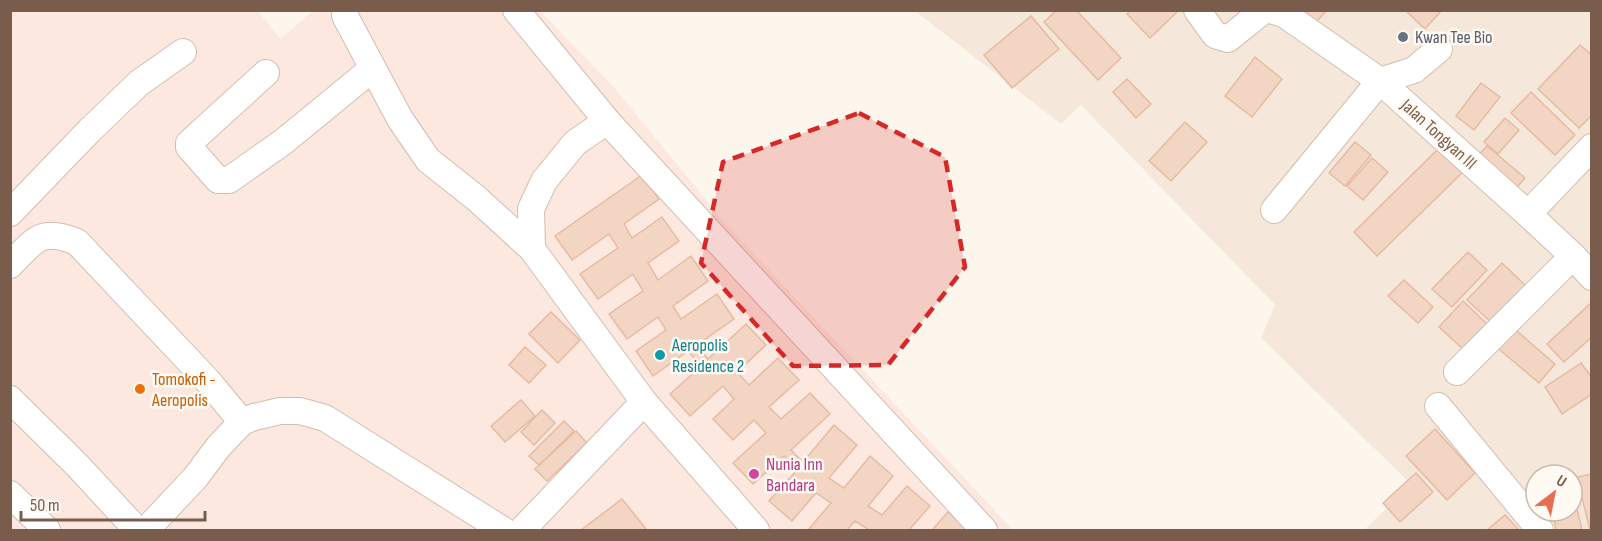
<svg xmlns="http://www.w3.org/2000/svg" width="1602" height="541" font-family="'Sofia Sans Condensed',sans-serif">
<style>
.residential{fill:#f5e8da;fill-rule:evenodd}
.commercial{fill:#fde8e0}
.building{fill:#f3d5c3;stroke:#e6bba3;stroke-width:1.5}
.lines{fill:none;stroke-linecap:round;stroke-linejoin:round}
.minor-casing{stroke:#d1beb0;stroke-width:28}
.minor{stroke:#fff;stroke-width:26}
.marked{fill:#d62828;fill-opacity:0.2;stroke:#d62828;stroke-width:4.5;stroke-dasharray:12 8;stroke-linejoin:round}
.worship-dot{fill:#6b7280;stroke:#fffaf3;stroke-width:2}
.culture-dot{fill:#0f9aa8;stroke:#fffaf3;stroke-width:2}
.food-dot{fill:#e8710a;stroke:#fffaf3;stroke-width:2}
.hotel-dot{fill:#d1479c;stroke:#fffaf3;stroke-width:2}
.labels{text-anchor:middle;stroke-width:5;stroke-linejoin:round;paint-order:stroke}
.worship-label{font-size:18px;fill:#5b616d;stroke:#fffaf3;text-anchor:start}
.street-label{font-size:18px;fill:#7a5c4d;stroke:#fffaf3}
.culture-label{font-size:18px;fill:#0d838f;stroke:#fffaf3;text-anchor:start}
.food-label{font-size:18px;fill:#c56008;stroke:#fffaf3;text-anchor:start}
.hotel-label{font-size:18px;fill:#b23c85;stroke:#fffaf3;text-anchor:start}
</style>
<rect width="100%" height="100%" fill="#fdf6ec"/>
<path class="residential" d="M915,11H1591V530H1364L1411,484L1261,338L1275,305L1081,105L1061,124ZM1536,475H1572V511H1536Z"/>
<path class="commercial" d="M10,11H258L280,39L313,11H540L612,85L726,224L1013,530H11Z"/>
<g class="building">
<path d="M1057,10H1076L1121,58L1098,80L1044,22Z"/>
<path d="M1131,10H1179L1150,38L1127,14Z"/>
<path d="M1291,10H1327L1311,28Z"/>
<path d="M1405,10H1442L1425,29Z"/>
<path d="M1031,16L1059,49L1012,88L984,55Z"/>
<path d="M1580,45L1592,55V115L1579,128L1538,89Z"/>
<path d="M1255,57L1282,79L1252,117L1225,96Z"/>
<path d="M1127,79L1151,104L1136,118L1113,92Z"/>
<path d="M1481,83L1500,97L1474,130L1456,116Z"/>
<path d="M1531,92L1575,135L1555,155L1511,113Z"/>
<path d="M1505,118L1519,130L1498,154L1484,142Z"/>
<path d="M1185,122L1207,142L1171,181L1149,161Z"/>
<path d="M1355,142L1371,155L1345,186L1329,173Z"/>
<path d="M1487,146L1525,178L1511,194L1473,161Z"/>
<path d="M1440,147L1464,171L1377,256L1354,232Z"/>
<path d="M1372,158L1388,172L1363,200L1347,186Z"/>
<path d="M642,175L659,199L624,224L632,238L662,217L679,241L648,263L658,280L691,256L708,281L673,306L681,319L717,294L734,319L697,345L708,359L746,324L766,345L737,372L749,385L778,358L799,380L769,407L781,419L810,393L830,414L791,450L803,462L834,425L857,445L829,478L844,488L870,456L893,476L868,506L882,515L907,486L930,506L909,530H869L855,521L847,530H808L831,503L816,493L792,521L769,501L798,469L784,456L753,484L733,463L766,433L754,420L733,440L713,419L734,399L723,386L690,416L670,394L701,366L688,351L653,376L636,351L666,330L658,317L627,339L609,314L643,291L633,274L598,299L580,274L618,248L609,234L572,260L555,236Z"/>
<path d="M1468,252L1487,270L1452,307L1432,289Z"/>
<path d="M1502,263L1527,287L1492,323L1467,300Z"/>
<path d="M1404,280L1433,307L1418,323L1388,296Z"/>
<path d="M1463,301L1489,326L1465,351L1439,327Z"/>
<path d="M1591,303L1592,337L1564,362L1547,344Z"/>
<path d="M551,312L580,340L558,363L529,334Z"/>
<path d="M1510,325L1555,364L1539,383L1493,344Z"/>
<path d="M525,347L546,365L529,383L509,365Z"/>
<path d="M1581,363L1592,378V394L1562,414L1545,387Z"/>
<path d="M521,400L535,416L505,442L491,426Z"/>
<path d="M542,410L555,423L534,445L521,432Z"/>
<path d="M564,421L574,431L539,465L529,456Z"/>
<path d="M1435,429L1475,473L1447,500L1406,456Z"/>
<path d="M576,431L587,443L547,481L535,469Z"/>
<path d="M1416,473L1433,492L1400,522L1383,503Z"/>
<path d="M1592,474V530H1590L1577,477Z"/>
<path d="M1572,488L1582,530H1556L1552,511H1572Z"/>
<path d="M622,499L647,530H581Z"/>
<path d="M948,512L969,530H932Z"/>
<path d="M1505,515L1519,530H1487Z"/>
</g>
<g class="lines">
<defs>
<g id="minor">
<path d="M516,10L607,121"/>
<path d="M1197,10L1215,35L1228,39L1264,10"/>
<path d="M1270,10L1284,14L1380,81L1528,214L1573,256L1592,277"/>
<path d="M345,16L400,119L428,160L476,198L532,249L644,402L522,530"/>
<path d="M266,73L189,143V147L218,180H229L283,142L372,69"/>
<path d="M1274,210L1380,81L1414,70L1439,49"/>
<path d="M10,213L89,131L139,83L183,52"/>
<path d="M1528,214L1592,147"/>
<path d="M532,249L531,209L544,181L575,143L607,121L984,530"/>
<path d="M10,265C35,240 40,227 77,242L208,381L242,422"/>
<path d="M1457,372L1573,256"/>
<path d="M10,399L77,465L137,530"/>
<path d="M644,402L756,530"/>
<path d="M1438,406L1540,530"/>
<path d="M10,494L47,530"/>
<path d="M146,530L195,478L219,446L242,422L254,417L280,411H300L325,418L503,530"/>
</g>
</defs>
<use href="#minor" class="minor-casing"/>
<use href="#minor" class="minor"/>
</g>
<path class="marked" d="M859,113L945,157L965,267L888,365L793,366L701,263L723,162Z"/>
<circle class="worship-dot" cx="1403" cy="37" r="6"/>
<circle class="culture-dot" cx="660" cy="355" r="6"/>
<circle class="food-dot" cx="140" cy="389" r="6"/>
<circle class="hotel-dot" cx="754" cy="474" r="6"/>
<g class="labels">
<g class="worship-label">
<text x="1415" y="43">Kwan Tee Bio</text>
</g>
<g class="street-label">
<text transform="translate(1439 134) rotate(42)" y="6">Jalan Tongyan III</text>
</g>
<g class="culture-label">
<text x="672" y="351">Aeropolis<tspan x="672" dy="21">Residence 2</tspan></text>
</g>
<g class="food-label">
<text x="152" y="385">Tomokofi -<tspan x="152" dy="21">Aeropolis</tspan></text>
</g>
<g class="hotel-label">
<text x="766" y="470">Nunia Inn<tspan x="766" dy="21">Bandara</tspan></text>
</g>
</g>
<rect width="1602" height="541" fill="none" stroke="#7a5c4d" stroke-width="24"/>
<g transform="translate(1554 493) rotate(32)"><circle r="28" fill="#fffaf3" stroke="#cabbb1" stroke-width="1.5"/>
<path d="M0-4.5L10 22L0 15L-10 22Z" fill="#e76f51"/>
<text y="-9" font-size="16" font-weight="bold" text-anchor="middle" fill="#7a5c4d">U</text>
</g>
<path d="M21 511v9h184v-9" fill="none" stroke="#7a5c4d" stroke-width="3"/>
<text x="30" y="511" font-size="18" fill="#7a5c4d" stroke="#fffaf3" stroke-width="4.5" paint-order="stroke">50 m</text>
</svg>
